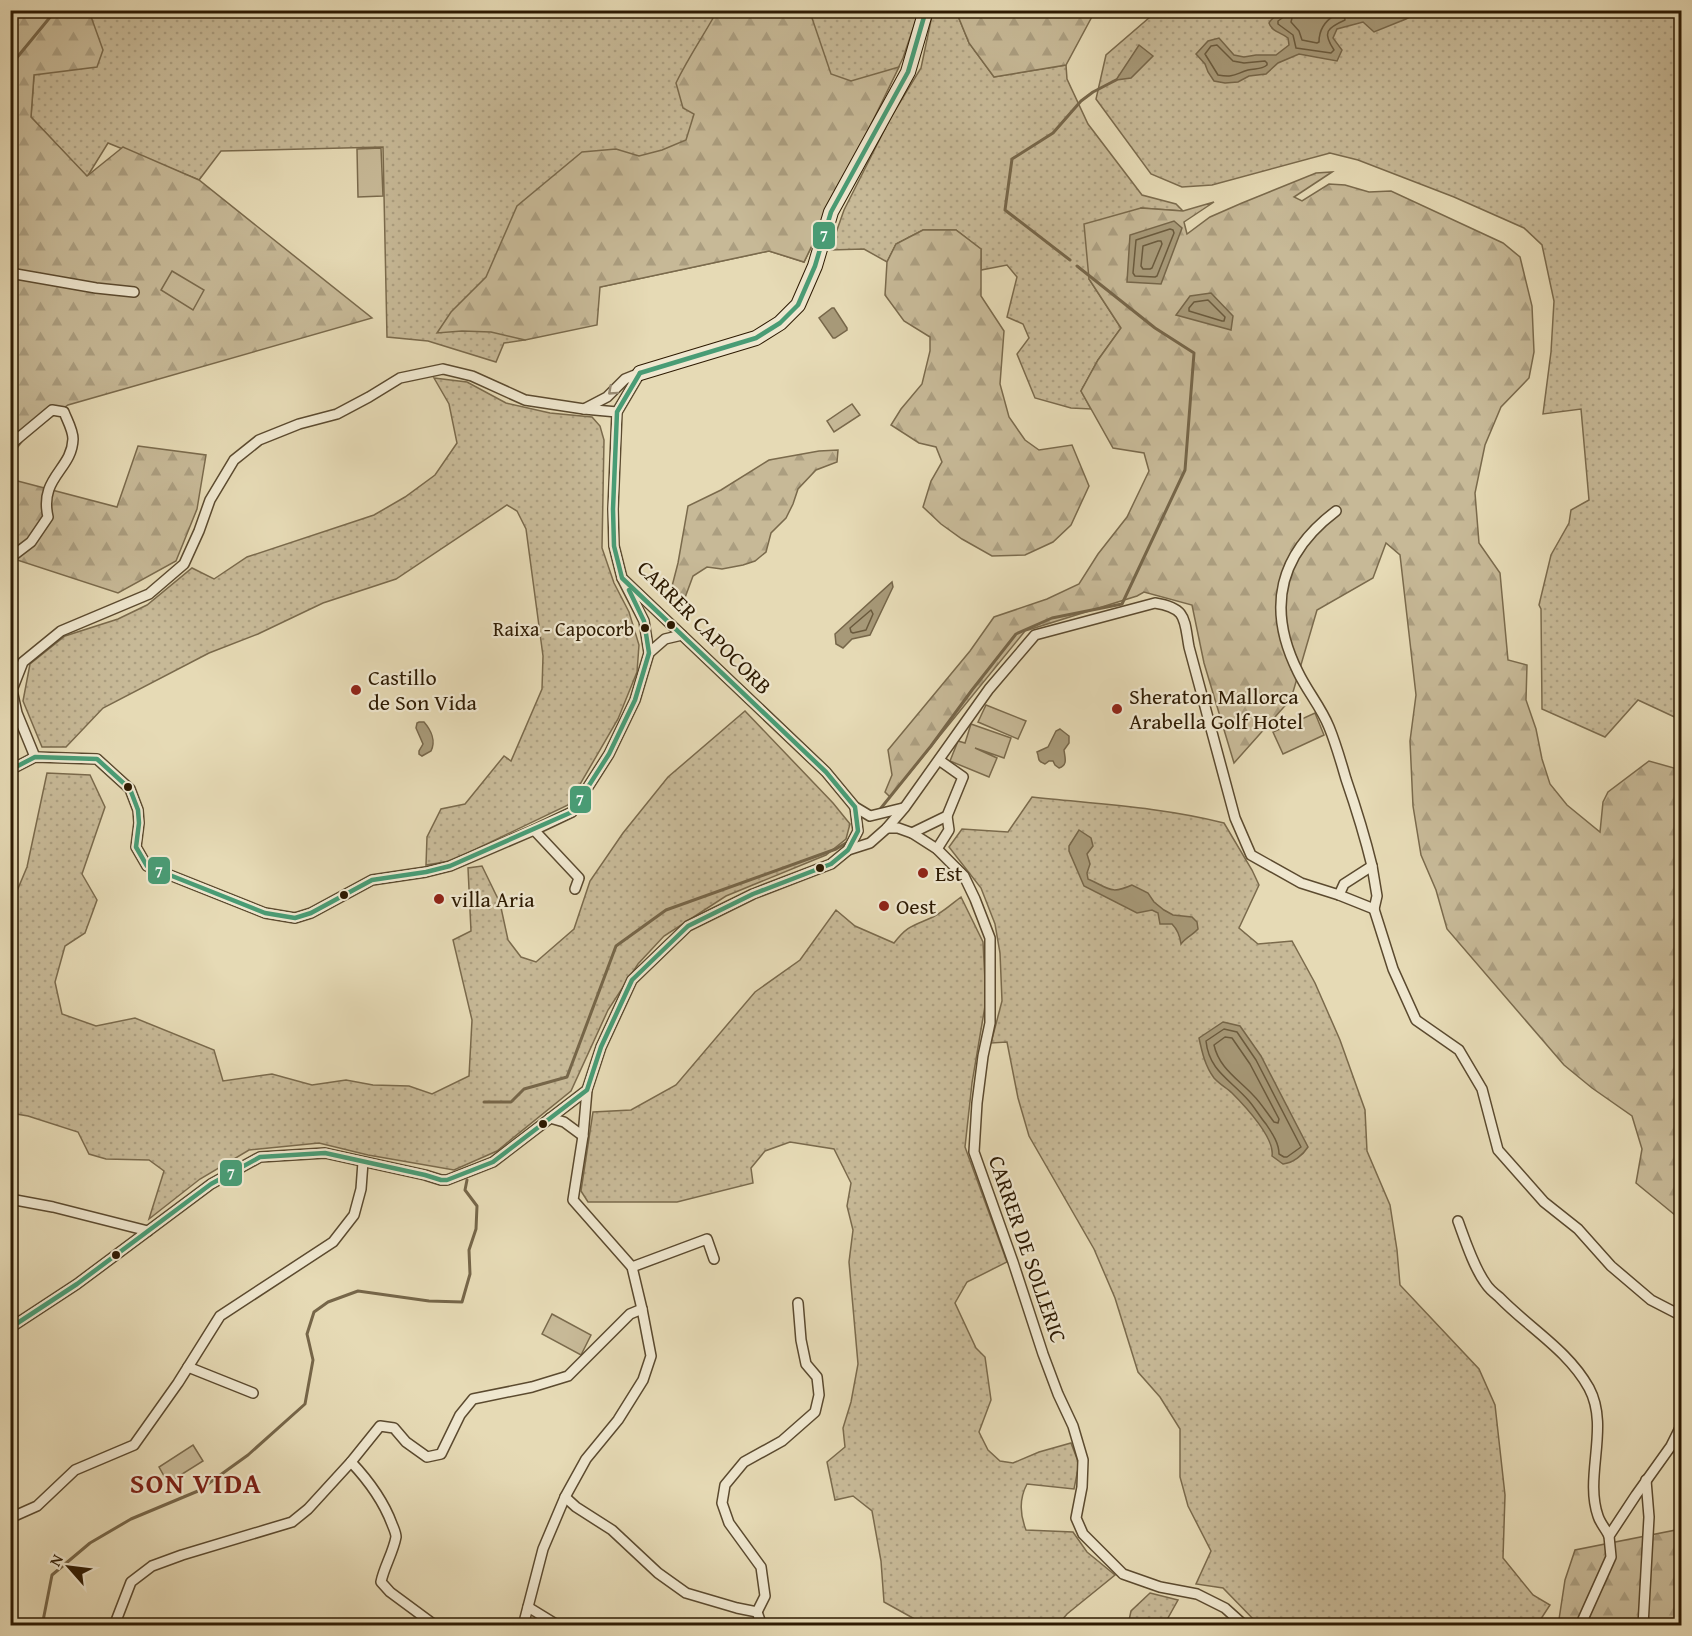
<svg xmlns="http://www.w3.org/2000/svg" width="1692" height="1636" font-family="'Gentium Book Plus',serif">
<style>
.green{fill:url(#green-dots);stroke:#7a6a4c;stroke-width:1.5}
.forest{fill:url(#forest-firs);stroke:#7a6a4c;stroke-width:1.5}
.pitch{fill:#c7b997;stroke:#7a6a4c;stroke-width:1.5}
.water{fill:#a79978;stroke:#766649;stroke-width:1.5}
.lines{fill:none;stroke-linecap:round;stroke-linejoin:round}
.shore{stroke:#6a5a3d;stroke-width:1.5}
.stream{stroke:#766649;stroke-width:3}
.street-casing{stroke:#5b4a2f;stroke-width:12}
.secondary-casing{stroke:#2d1a02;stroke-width:16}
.street{stroke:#efe7cf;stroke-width:9}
.secondary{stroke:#efe7cf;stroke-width:14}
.bus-1-casing{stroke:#efe7cf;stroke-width:9}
.bus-1{stroke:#499c75;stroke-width:4.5}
.oneway{stroke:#988b73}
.bus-dot{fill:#2d1a02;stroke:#efe7cf;stroke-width:2}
.poi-dot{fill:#8f2418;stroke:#efe7cf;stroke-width:2}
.labels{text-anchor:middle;stroke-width:4.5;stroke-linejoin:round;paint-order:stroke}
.bus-label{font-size:20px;fill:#2d1a02;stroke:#efe7cf;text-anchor:end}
.street-label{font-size:22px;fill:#2d1a02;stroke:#efe7cf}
.poi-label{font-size:22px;fill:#2d1a02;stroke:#efe7cf;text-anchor:start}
.district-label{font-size:28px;font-weight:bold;letter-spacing:1.5px;fill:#7a1f14;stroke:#efe7cf}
.line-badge{stroke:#efe7cf;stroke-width:2}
.badge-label{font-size:16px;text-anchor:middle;font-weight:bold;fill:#fff}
</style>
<defs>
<pattern id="green-dots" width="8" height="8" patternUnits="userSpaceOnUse" patternTransform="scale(1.5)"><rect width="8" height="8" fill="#c7b997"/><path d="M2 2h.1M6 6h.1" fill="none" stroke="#ab9e80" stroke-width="1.8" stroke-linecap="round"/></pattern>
<pattern id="forest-firs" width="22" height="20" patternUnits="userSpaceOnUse" patternTransform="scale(1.5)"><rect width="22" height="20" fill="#c7b997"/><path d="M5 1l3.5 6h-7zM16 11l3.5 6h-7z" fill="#ab9e80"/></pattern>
</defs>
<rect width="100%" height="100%" fill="#e6dab5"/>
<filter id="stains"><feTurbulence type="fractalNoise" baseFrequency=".00333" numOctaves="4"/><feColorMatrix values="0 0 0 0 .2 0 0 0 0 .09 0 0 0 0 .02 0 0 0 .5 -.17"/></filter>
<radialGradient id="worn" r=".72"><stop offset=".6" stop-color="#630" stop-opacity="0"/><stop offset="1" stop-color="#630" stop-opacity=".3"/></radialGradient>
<g class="green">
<path d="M92,11H919L903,58L804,262L769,251L516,305L525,340L504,343L496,362L428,341L387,337L383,147L221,151L199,180L108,143L87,177L31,117L34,75L81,16Z"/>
<path d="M933,11H956L969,43L994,77L1066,65L1067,79L1088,124L1142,195L1176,204L1183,211L1141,208L1089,279L1121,328L1098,360L1081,391L1091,409L1071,408L1035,398L1017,354L1029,338L1023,324L1007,317L1017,277L1007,265L981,270V249L956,230H923L896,244L887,262L864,249L830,250L844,210L891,117L921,68Z"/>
<path d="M1157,11H1681V720L1638,700L1605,737L1542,709L1541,609L1539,605L1551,555L1569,523L1571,510L1589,500L1581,409L1543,414L1551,352L1554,301L1542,245L1524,228L1454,197L1358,160L1330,153L1212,185L1182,187L1151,174L1096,99L1106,55Z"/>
<path d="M434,378L467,382L506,403L550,413L592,417L600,426L604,440L602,548L614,583L629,612L639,645L637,672L618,719L568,805L451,861L426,865L427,837L441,809L465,804L504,756L511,761L542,689L543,656L526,529L517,511L507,505L396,579L323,603L258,634L209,653L103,708L66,747H42L23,701L30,664L65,636L118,619L147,605L192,568L214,579L247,557L374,515L405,497L435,475L457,443L449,404Z"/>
<path d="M745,711L833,803L850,824L846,839L826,855L726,896L664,936L638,964L608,1010L571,1091L497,1151L454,1170L368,1155L319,1143L249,1150L200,1179L149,1219L164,1171L149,1160L106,1159L89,1154L78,1132L28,1116L11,1113L10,902L14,898L27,867L47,773L90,775L105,807L82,874L97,900L85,933L65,946L55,982L62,1014L96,1026L135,1018L214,1050L223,1081L272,1074L312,1085L346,1080L373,1085L409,1086L432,1094L469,1076L472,1020L453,940L471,931L468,868L482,866L500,903L508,940L521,957L536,962L574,929L590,881L623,833L668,777Z"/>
<path d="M1032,797C1096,804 1162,807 1224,823L1252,870L1259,885L1239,928L1258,944L1292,941L1315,983L1340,1040L1365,1110L1367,1151L1390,1205L1397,1250L1400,1285L1479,1369L1495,1405L1505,1495L1503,1558L1533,1595L1550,1605L1537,1625H1259L1223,1588L1196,1584L1211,1551L1188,1506L1180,1477V1429L1160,1397L1138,1372L1115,1298L1094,1249L1029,1136L1018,1098L1007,1042L991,1043L1002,1001L1000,953L995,924L981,888L949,847L962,829L1008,832Z"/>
<path d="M961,897L983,942L986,1000L972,1083L965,1147L1007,1262L967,1282L955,1303L976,1348L985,1357L991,1400L979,1432L988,1450L1000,1461L1013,1463L1039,1452L1071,1443L1079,1464L1074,1489L1027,1484C1019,1499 1020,1515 1026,1530L1073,1532L1087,1552L1115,1575L1067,1614L1058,1625H924L920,1622L884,1602L881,1561L872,1511L853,1496L835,1500L827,1462L845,1447L843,1428L851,1402L858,1364L849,1262L853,1230L847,1206L851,1183L834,1149L790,1142L765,1151L751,1168L753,1183L677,1202H588L581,1191L593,1112L631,1110L676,1085L755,992L800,960L836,910L855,926L894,943C908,925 913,926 933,917C943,912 953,903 961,897Z"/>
<path d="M1150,1593L1178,1600L1164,1625H1128L1131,1611Z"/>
</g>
<g class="forest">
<path d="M11,11H89L103,50L97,67L34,75L31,117L87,176L123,147L199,180L372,318L68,405L27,435L11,456Z"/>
<path d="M717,11H797L812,18L831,74L851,81L899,67L804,262L769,251L600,287L597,325L525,340L491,332L462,331L437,333L451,312L486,277L517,206L582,152L616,149L639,156L662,150L686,140L694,114L683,108L676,83C688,58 704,35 717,11Z"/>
<path d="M956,11H1095L1066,65L994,77L969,43Z"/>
<path d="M1332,172L1294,197L1302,201L1329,184L1345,185L1369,192L1391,191L1503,243L1520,257L1532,306L1534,352L1529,378L1501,407L1485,445L1475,493L1479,543L1500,573L1508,660L1527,665L1526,700L1536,729L1542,759L1550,784L1567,805L1600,832L1603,802L1608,792L1649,761L1681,770V1220L1636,1183L1642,1149L1632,1116L1592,1088L1564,1065L1447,929L1436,890L1421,855L1413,806L1410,741L1416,695L1400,555L1386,543L1373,578L1317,610L1291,699L1234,763L1204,663L1192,605L1144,592L1137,596L1025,631L890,797L885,792L892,775L888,750L970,651L994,617L1047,599L1079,584L1098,554L1127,517L1149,471L1144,453L1113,448L1081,391L1098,360L1121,328L1089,279L1084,224L1141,208L1183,211L1214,202L1184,222L1187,234L1210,217L1242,203L1316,173Z"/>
<path d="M923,230H956L981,249V296L1004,331L1000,384L1009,417L1025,440L1039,450L1072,445L1089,486L1071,525L1053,542L1025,555L992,556L962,539L941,524L923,507L931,481L942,462L936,447L919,443L891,425L901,409L922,384L930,351V337L904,321L885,295L887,262L896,244Z"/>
<path d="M138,446L206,455L197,509L176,561L118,593L11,558L10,479L117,507Z"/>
<path d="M838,450L837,462L816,470L798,489L793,504L786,518L771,533L766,552L755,561L743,565L722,569L707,567L693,576L683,603L670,594L678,563L688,506L721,490L769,460L819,451Z"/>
<path d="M1681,1529V1625L1558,1626L1565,1580L1575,1550Z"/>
</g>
<g class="pitch">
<path d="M381,148L383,196L358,197L357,149Z"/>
<path d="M172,271L204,290L193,310L161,290Z"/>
<path d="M852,404L860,415L834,432L827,421Z"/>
<path d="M986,705L1026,721L1018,739L978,722Z"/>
<path d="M1315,713L1324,735L1283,754L1273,732Z"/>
<path d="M971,724L1011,738L1004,758L975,748L997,758L989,777L950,761L958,741L965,743Z"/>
<path d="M552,1314L591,1335L581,1355L542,1334Z"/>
<path d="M193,1445L203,1461L168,1483L159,1467Z"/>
</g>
<g class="water">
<path d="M1282,10L1346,11L1353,16L1361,13V11H1421L1406,19L1374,32L1363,22L1337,29L1333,38L1342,50L1337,61L1299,54L1278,63L1266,74L1249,76L1238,82L1225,83L1214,81L1208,72L1205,64L1196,54L1208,41L1219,38L1234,55L1244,57L1256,55H1276L1289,45L1288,38C1281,32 1272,32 1269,23C1272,17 1278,16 1282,10Z"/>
<path d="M1139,45L1153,56L1131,78L1116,80Z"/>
<path d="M1174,221L1182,228L1161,284L1127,282L1130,235Z"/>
<path d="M1211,293L1233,316L1231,330L1176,315L1190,296Z"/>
<path d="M832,308H834L847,328V330L835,338H833L819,318Z"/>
<path d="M892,582L893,587L870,635L852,639L843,648L836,644L835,634Z"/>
<path d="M419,722H424C431,730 436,741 431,751L422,756L419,754V751L423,744L416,728L417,723Z"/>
<path d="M1060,729L1069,736V743L1064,750C1065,758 1068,765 1059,768L1055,765L1053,761H1049L1045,764C1036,760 1040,759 1037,752L1048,747L1056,731Z"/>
<path d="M1079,830L1091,838L1093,846L1087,854L1090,864L1087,873L1088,879C1109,888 1110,895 1132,885L1148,893L1154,902L1164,910L1173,915L1192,917L1197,922L1198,929C1193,935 1186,937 1181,944C1180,936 1178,930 1172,924H1160L1158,913L1152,910L1137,913L1084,886L1069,851V846Z"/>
<path d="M1223,1022L1240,1026L1261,1056L1308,1147C1303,1155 1293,1163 1283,1164L1272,1156C1275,1138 1245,1106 1232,1093C1227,1088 1219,1084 1214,1078C1205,1066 1202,1052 1199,1038Z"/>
</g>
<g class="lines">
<g class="shore">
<path d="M1286,10L1285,16L1278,21V24L1293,35L1296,48L1331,53L1334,50C1322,32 1327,28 1345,20L1343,10"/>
<path d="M1294,10L1291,22L1299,31L1302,40L1317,43L1319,42C1319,30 1325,21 1335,15V10"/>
<path d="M1217,45L1233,61L1244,63L1265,61L1267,63V65C1261,70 1255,68 1248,70C1235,74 1234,78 1218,75L1205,54L1211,46Z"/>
<path d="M1170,229L1173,230L1174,233L1157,276L1155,277L1135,276L1133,273L1136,240Z"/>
<path d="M1158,241H1161L1162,244L1152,268L1150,269H1143L1141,266L1143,246Z"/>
<path d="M1208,300L1225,317L1224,321H1222L1189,311V308L1194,302Z"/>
<path d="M871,610L873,614L866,630L853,633L851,632L850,628Z"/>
<path d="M1224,1029L1237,1032L1256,1060L1301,1147L1287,1157H1284L1279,1154C1279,1143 1272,1133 1266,1124C1260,1117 1255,1108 1249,1101C1231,1080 1209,1071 1206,1041Z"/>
<path d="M1225,1037L1232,1038L1250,1064L1279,1119L1278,1123L1274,1122C1267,1113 1261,1103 1253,1095C1238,1079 1219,1068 1214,1045Z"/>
</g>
<g class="stream">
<path d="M10,66L56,10"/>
<path d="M1070,260L1005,210L1012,159L1053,133L1081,101L1093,92L1116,80"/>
<path d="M881,808L931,746L972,690L1016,634L1052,618L1122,604L1185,470L1194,353L1155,328L1077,266"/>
<path d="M484,1102H511L524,1089L567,1077L616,946L666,910L836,849L846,843"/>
<path d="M42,1626L52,1575L90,1543L131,1519L198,1491L248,1455L305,1404L313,1360L307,1334L314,1312L328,1302L358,1291L429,1301L462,1302L470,1274L469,1250L476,1229L477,1206L465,1190L467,1180"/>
</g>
<defs>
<g id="street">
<path d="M10,273L96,288L134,292"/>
<path d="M640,373L617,412L613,509L614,546L622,578L826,772L855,807L870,816L903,808"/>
<path d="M584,409L607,397L625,379L640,373"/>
<path d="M10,445L52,410L64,412C67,420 73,430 73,439C72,470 39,477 48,517L31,542L10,558"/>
<path d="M1336,511C1279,554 1266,608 1298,672C1307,691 1321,707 1329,727C1336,744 1341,762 1346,779C1356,808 1365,837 1372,866L1344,884L1339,895"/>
<path d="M649,653L665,639L682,635"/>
<path d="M35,757L17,713L12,690L23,662L61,631L149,594L184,564L199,531L210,500L234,460L259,440L299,424L337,414L369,397L400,378L443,369L472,376L525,400L584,409L617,412"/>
<path d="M10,770L35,757L97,759L130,789L138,810L139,823L136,847L147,866L265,913L295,918L311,913L372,880L426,872L450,866L534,830L572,812L609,754L635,700L649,653L644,621L622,578"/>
<path d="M887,828H898L912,833L937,849L964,876L975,899L990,938V1023L983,1056L977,1103L974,1152L1013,1262L1043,1354L1058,1394L1073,1426L1083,1460L1082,1487L1076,1518L1083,1534L1123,1574L1160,1587L1197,1594L1225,1608L1245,1626"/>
<path d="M534,830L579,878L575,889"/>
<path d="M912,833L947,816L963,777L939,760"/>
<path d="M937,849L949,830L947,816"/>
<path d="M848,850L870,843L887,828L905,807L989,689L1035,635L1155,603C1187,608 1184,619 1189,647L1235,818L1251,855L1301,883L1339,895L1374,909"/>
<path d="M1372,866L1377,896L1374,909"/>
<path d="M1374,909L1393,969L1416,1020L1459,1050L1482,1089L1498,1150L1544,1202L1578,1229L1611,1266L1651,1300L1682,1316"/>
<path d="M550,1118L564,1122L583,1136"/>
<path d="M10,1199L53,1207L148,1231"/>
<path d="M1458,1221C1465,1240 1474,1268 1486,1284C1489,1289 1494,1293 1499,1297C1529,1328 1568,1350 1589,1388C1610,1427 1584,1476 1598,1516C1600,1523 1606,1529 1609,1536"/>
<path d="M632,1267L707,1239L714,1259"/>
<path d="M10,1328L77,1284L211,1184L260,1157L325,1153L425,1175L441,1180H447L493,1162L587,1090"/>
<path d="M188,1367L253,1393"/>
<path d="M351,1462C369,1481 383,1500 392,1524C394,1529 396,1533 396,1537C393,1553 384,1567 381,1582L390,1592L436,1626"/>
<path d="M565,1497L576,1507L612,1530L658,1573L686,1593L737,1608L757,1612L762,1626"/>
<path d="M10,1518L37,1506L75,1470L134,1445L178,1383L220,1316L333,1242L354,1215L361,1189L363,1162"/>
<path d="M528,1607L559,1626"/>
<path d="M757,1612L765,1596L761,1567L729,1523L722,1503L725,1485L744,1462L782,1441L815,1412L819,1395L817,1377L806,1364L801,1340L798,1303"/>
<path d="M114,1626L131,1582L152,1566L182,1555L292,1522L308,1509L351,1462L380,1426L394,1428L406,1442L427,1457L441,1454L460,1415L473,1399L532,1387L568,1376L630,1314L642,1309"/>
<path d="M523,1626L543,1549L565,1497L586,1459L618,1420L643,1380L651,1356L642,1309L632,1267L573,1200L583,1136L587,1090L601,1047L632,980L688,926L753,894L831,864L848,850L858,831L855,807"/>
<path d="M1580,1626L1611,1557L1609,1536L1636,1495L1671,1446L1682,1424"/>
<path d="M1643,1626L1649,1517L1646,1480"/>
</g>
<path id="secondary" d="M640,373L756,338L780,323L798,305L815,266L831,212L908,72L926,10"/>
</defs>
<use href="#street" class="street-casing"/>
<use href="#secondary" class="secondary-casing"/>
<use href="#street" class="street"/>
<use href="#secondary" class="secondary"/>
<defs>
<g id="bus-1">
<path d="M640,373L756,338L780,323L798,305L815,266L831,212L908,72L926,10"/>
<path d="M10,770L35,757L97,759L130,789L138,810L139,823L136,847L147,866L265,913L295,918L311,913L372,880L426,872L450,866L572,812L609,754L635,700L649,653L644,621L629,590"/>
<path d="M10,1328L77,1284L211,1184L260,1157L325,1153L425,1175L441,1180H447L493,1162L587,1090L601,1047L632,980L688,926L753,894L831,864L848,850L858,831L855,807L826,772L622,578L614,546L613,509L617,412L640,373"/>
</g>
</defs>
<use href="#bus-1" class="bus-1-casing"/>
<use href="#bus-1" class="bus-1"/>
</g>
<defs><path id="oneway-chevron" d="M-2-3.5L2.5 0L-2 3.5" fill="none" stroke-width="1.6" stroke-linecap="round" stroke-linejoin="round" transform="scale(1.5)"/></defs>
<use class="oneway" href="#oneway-chevron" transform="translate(612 391) rotate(138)"/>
<g class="bus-dot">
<circle cx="671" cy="625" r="5"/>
<circle cx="645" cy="628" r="5"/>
<circle cx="128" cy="787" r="5"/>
<circle cx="820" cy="868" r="5"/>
<circle cx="344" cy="895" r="5"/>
<circle cx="543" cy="1124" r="5"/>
<circle cx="116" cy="1255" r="5"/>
</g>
<g class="poi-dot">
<circle cx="356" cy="690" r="6"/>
<circle cx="1117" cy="709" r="6"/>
<circle cx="923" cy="873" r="6"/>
<circle cx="439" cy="899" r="6"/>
<circle cx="884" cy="906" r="6"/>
</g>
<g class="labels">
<g class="bus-label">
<text x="634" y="636">Raixa - Capocorb</text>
</g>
<g class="street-label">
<text transform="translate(705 627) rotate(45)" y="8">CARRER CAPOCORB</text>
<text transform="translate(1028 1249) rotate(71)" y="8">CARRER DE SOLLERIC</text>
</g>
<g class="poi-label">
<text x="368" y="685">Castillo<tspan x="368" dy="25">de Son Vida</tspan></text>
<text x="1129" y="704">Sheraton Mallorca<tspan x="1129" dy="25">Arabella Golf Hotel</tspan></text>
<text x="935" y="881">Est</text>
<text x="451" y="907">villa Aria</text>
<text x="896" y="914">Oest</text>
</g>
<g class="district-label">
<text x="196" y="1493">SON VIDA</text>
</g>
</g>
<g class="line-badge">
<rect x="812" y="221" width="24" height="29" rx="6" fill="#499c75"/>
<rect x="569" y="785" width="23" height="29" rx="6" fill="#499c75"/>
<rect x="147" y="856" width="24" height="29" rx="6" fill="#499c75"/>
<rect x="219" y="1159" width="24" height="28" rx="6" fill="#499c75"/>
</g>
<g class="badge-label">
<text x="824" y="241">7</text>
<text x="580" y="805">7</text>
<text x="159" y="877">7</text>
<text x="231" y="1179">7</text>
</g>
<rect width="1692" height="1636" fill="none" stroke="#e6dab5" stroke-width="36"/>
<rect x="12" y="12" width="1668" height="1612" fill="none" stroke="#2d1a02" stroke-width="3"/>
<rect x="18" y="18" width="1656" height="1600" fill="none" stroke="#2d1a02" stroke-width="1.5"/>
<g transform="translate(69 1567) rotate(298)" stroke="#efe7cf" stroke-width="4.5" paint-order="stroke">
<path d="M0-4.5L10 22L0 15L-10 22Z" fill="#2d1a02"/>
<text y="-9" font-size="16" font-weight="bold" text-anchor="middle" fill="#2d1a02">N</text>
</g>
<rect width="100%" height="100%" filter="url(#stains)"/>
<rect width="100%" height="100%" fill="url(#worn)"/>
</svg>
